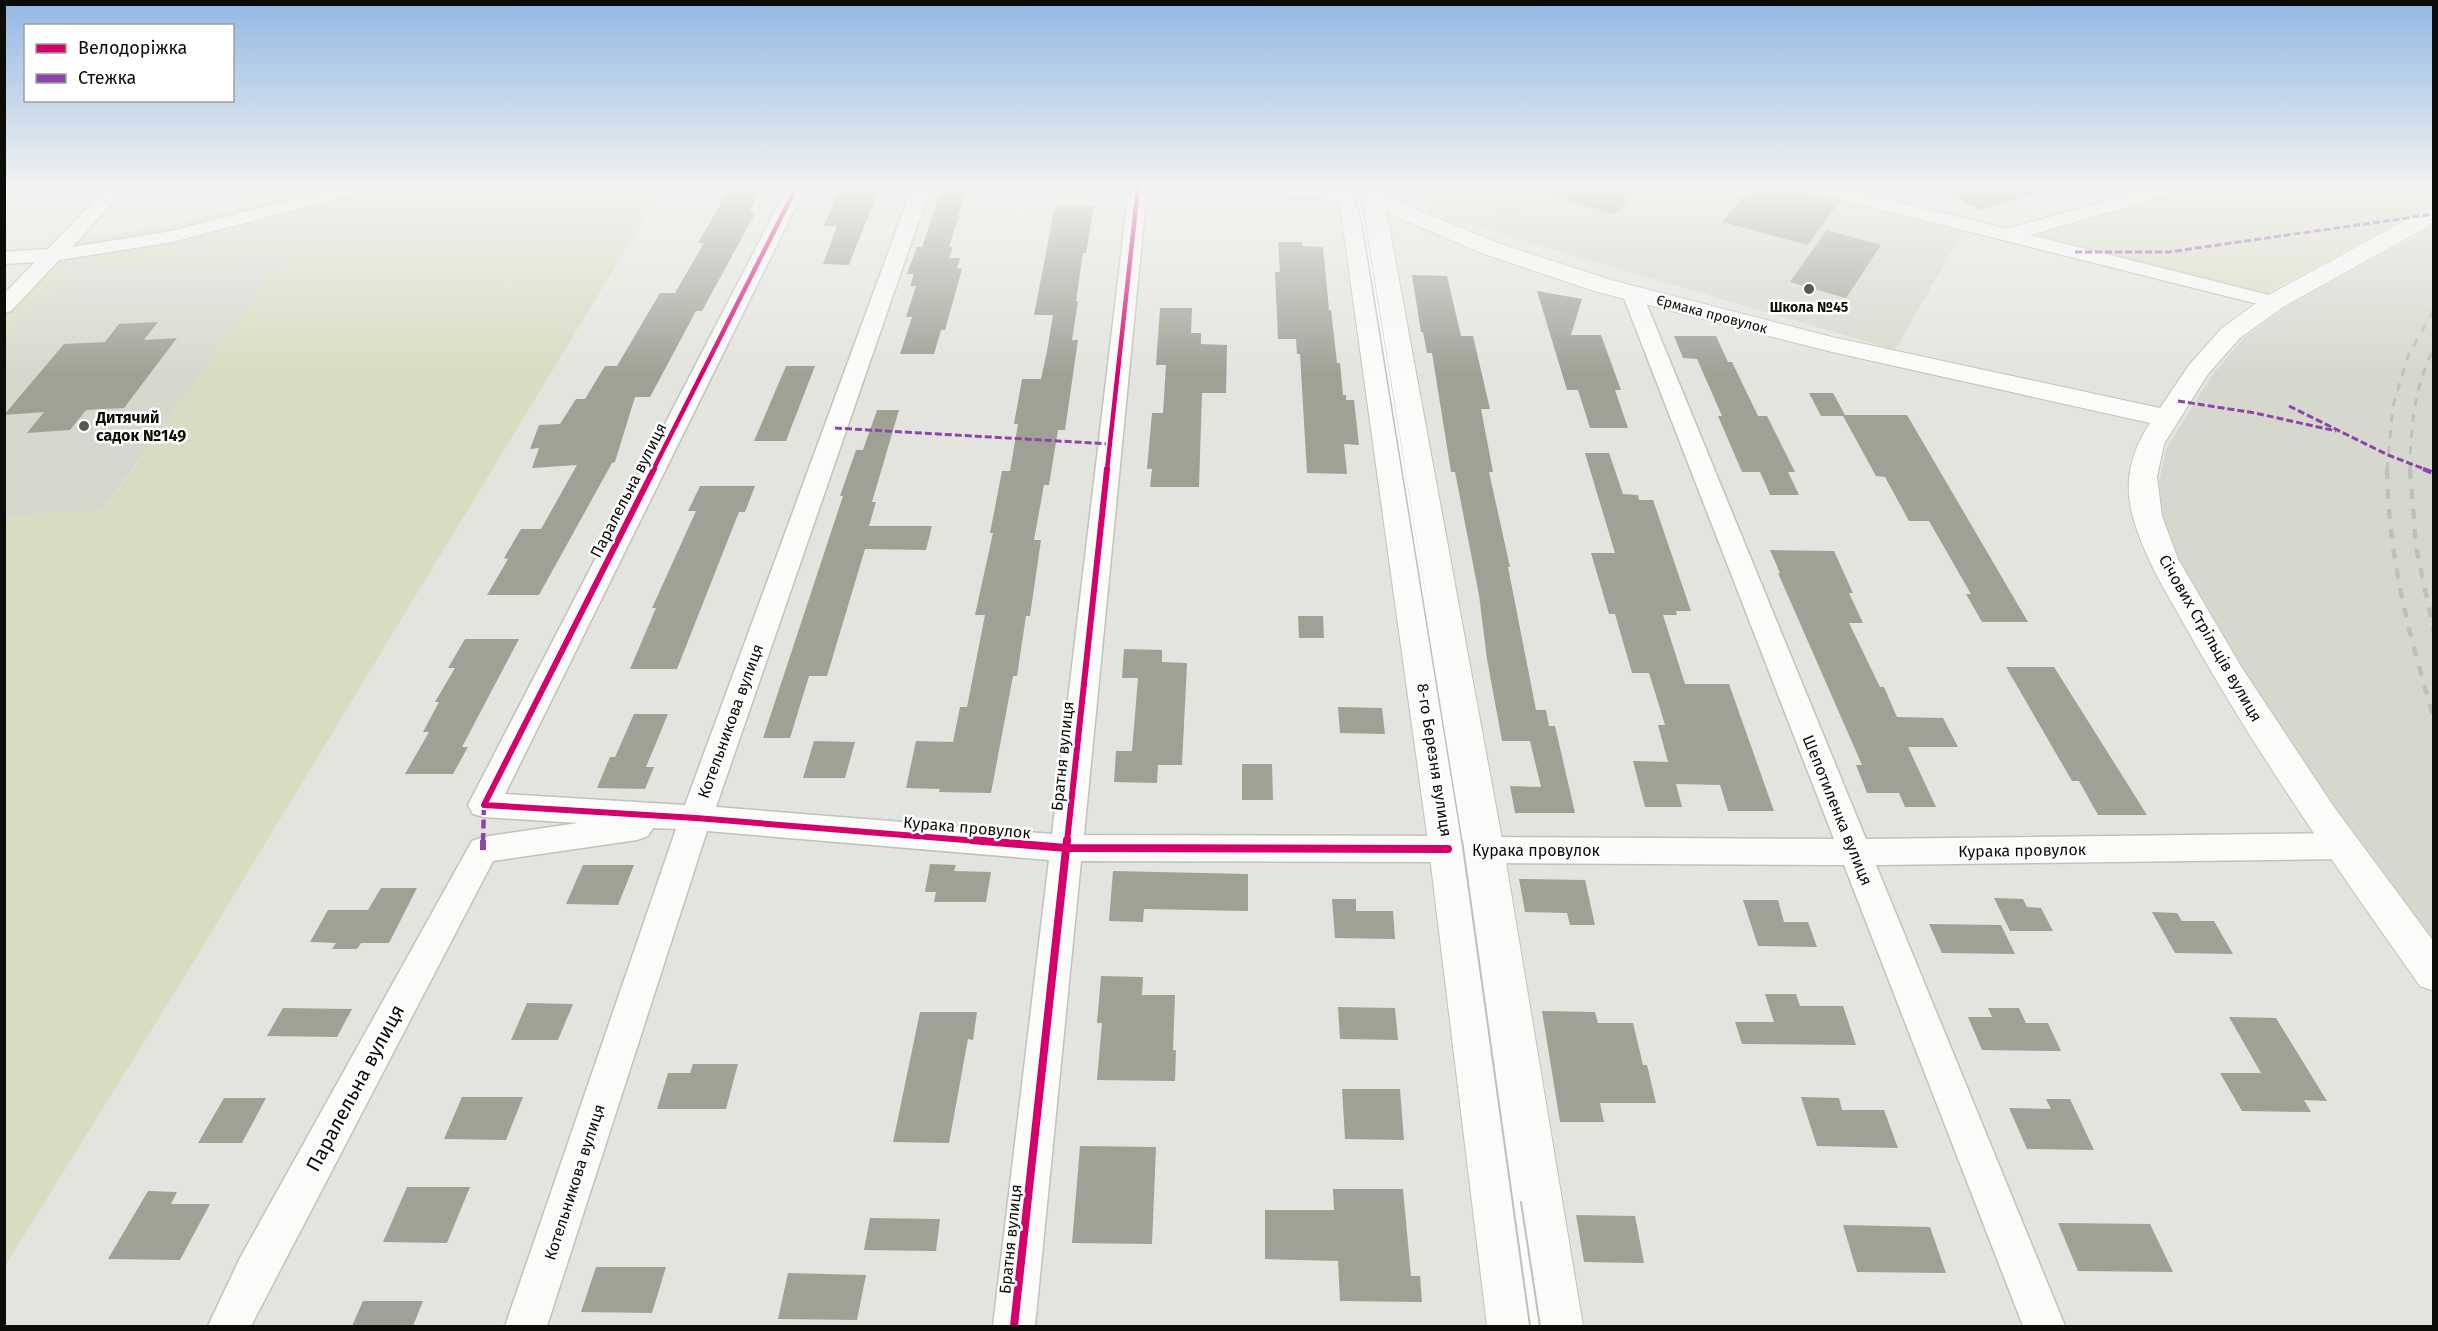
<svg xmlns="http://www.w3.org/2000/svg" width="2438" height="1331" font-family="'Fira Sans',sans-serif">
<style>
.built{fill:#d7d8cd}
.green{fill:#d8dcc1}
.building{fill:#a0a195}
.lines{fill:none;stroke-linecap:round;stroke-linejoin:round}
.minor-casing{stroke:#c1c1bd;stroke-width:3}
.tertiary-casing{stroke:#c1c1bd;stroke-width:2}
.secondary-casing{stroke:#c1c1bd;stroke-width:2}
.minor{fill:#fbfbfa;fill-rule:evenodd}
.tertiary{fill:#fbfbfa;fill-rule:evenodd}
.secondary{fill:#fbfbfa;fill-rule:evenodd}
.tram-far1{stroke:#bfbfbe;stroke-width:1.5}
.tram{stroke:#bfbfbe;stroke-width:2}
.rail-far1{stroke:#bfbfbe;stroke-width:3;stroke-dasharray:8 8;stroke-linecap:butt}
.rail{stroke:#bfbfbe;stroke-width:4.5;stroke-dasharray:10 10;stroke-linecap:butt}
.quiet-far2{stroke:#8e44ad;stroke-width:3;stroke-dasharray:7 3;stroke-linecap:butt}
.quiet-far1{stroke:#8e44ad;stroke-width:4.5;stroke-dasharray:9 4.5;stroke-linecap:butt}
.quiet{stroke:#8e44ad;stroke-width:6;stroke-dasharray:12 6;stroke-linecap:butt}
.cycleway-far2-casing{stroke:#fff;stroke-width:8}
.cycleway-far1-casing{stroke:#fff;stroke-width:10}
.cycleway-casing{stroke:#fff;stroke-width:11}
.cycleway-far2{stroke:#d6006c;stroke-width:4.5}
.cycleway-far1{stroke:#d6006c;stroke-width:6}
.cycleway{stroke:#d6006c;stroke-width:8}
.poi-dot{fill:#585854;stroke:#fff;stroke-width:2}
.labels{text-anchor:middle;stroke-width:5;stroke-linejoin:round;paint-order:stroke}
.far-poi-label{font-size:14px;font-weight:bold;fill:#0c0c09;stroke:#fff}
.far-street-label{font-size:14px;fill:#0c0c09;stroke:#fff}
.poi-label{font-size:16px;font-weight:bold;fill:#0c0c09;stroke:#fff;text-anchor:start}
.street-label{font-size:16px;fill:#0c0c09;stroke:#fff}
.near-street-label{font-size:20px;fill:#0c0c09;stroke:#fff}
</style>
<rect width="100%" height="100%" fill="#e4e4df"/>
<g class="built">
<path d="M1451,188H1806L1965,228L1895,350L1423,211Z"/>
<path d="M2433,226V945L2341,818L2248,677L2180,561L2163,519L2159,482L2166,449L2212,375L2244,338L2286,307Z"/>
<path d="M286,255L103,510L5,517L4,342L74,267Z"/>
</g>
<g class="green">
<path d="M318,188H663L183,979L5,1266V517L104,510L285,255L74,267L5,342V315L75,241L181,224Z"/>
<path d="M2196,188H2433V203L2266,294L2032,236Z"/>
<path d="M1505,200L1527,206L1506,226L1483,219Z"/>
</g>
<g class="building">
<path d="M942,188H967L949,247H953L949,258H960L957,268L962,269L945,330H941L934,354H900L912,317H906L916,286H910L914,274H907L917,247H922Z"/>
<path d="M1545,188H1640L1615,214L1545,194Z"/>
<path d="M1751,188H1790L1840,201L1808,245L1722,222Z"/>
<path d="M1938,188H2036L2037,194L1981,210Z"/>
<path d="M729,189H762L749,212H756L702,311H696L650,397H635L615,462L612,463L539,595H487L508,559L504,558L521,529H541L577,465L532,468L539,448L530,449L539,425L560,424L576,399H585L605,366H617L660,293H675L704,243H698Z"/>
<path d="M840,189H879L849,265L823,264L837,226H824Z"/>
<path d="M1055,206H1094L1086,253H1083L1076,301H1078L1072,340H1078L1065,430H1058L1049,485H1044L1034,540H1041L1030,616H1026L1017,676H1013L991,793L939,792L940,789L906,788L916,741L953,742L960,707H967L985,615H975L993,533H990L1002,471H1010L1018,424H1014L1022,379H1041L1047,351L1053,315H1034Z"/>
<path d="M1827,230L1881,245L1846,298L1790,282Z"/>
<path d="M1278,242H1302V246L1323,247L1329,310H1331L1337,363H1340L1343,395H1346V400H1354L1359,445L1344,444L1347,474L1307,473L1300,354H1297L1296,339H1278L1275,272H1280Z"/>
<path d="M1412,275L1447,276L1461,336H1473L1490,409H1481L1493,472H1489L1510,567H1508L1536,710H1546L1549,726H1555L1575,813H1515L1510,786L1541,787L1530,741H1502L1487,659L1479,595L1455,472H1451L1432,353H1427L1423,332H1421Z"/>
<path d="M1537,291L1582,299L1571,335H1601L1621,390H1615L1628,428H1590L1578,390H1567Z"/>
<path d="M1160,308H1192L1191,333H1201V344L1227,345L1226,393H1202L1199,487H1150L1152,469H1147L1152,413H1163L1166,365H1156Z"/>
<path d="M158,322L144,340L177,338L124,408L86,410L70,430L27,433L44,412L4,415L64,344L105,342L119,324Z"/>
<path d="M1674,336H1716L1728,362H1732L1758,416H1767L1795,472H1788L1799,495H1770L1760,472H1742L1718,416H1722L1697,359L1683,358Z"/>
<path d="M786,366H815L786,441H754Z"/>
<path d="M1809,393H1833L1845,415H1907L2028,622H1982L1966,594H1971L1929,521H1909L1885,477L1876,476L1843,416H1821Z"/>
<path d="M877,410H899L872,502H876L869,526H932L926,550L865,549L827,676H809L790,738H763L843,496H840L856,450H863Z"/>
<path d="M1585,453H1609L1623,494L1638,495L1639,500H1653L1691,611H1676L1677,615H1663L1685,684H1729L1774,811H1728L1720,785L1676,784L1682,807H1645L1633,761L1668,762L1658,725H1665L1649,673H1632L1615,614H1609L1591,553H1615Z"/>
<path d="M700,486H755L745,512H739L677,669H630L656,608H652L696,511H688Z"/>
<path d="M1770,550L1834,551L1853,593H1849L1863,623H1849L1880,687H1884L1897,717L1943,718L1958,747H1908L1936,807H1905L1899,793H1867L1856,765H1862L1778,573H1780Z"/>
<path d="M1298,616H1323L1324,638H1299Z"/>
<path d="M465,639H519L462,747H468L453,774H405L429,732H423L439,702H435L455,668H448Z"/>
<path d="M1124,649L1162,650V662L1187,663L1182,765H1158L1157,783L1114,782L1116,751H1132L1138,678H1122Z"/>
<path d="M2006,667H2054L2147,815H2098L2079,781H2072Z"/>
<path d="M1338,707L1382,708L1385,734L1340,733Z"/>
<path d="M634,714H668L646,767H654L645,789L597,788L610,757H615Z"/>
<path d="M814,741L855,742L845,778H803Z"/>
<path d="M1242,764H1272L1273,800H1242Z"/>
<path d="M930,864L956,865L954,871L991,872L986,902H934L936,892H925Z"/>
<path d="M583,865H634L618,905L566,904Z"/>
<path d="M1113,871L1248,874V911L1144,909L1143,922L1109,921Z"/>
<path d="M1519,879L1585,880L1595,925H1570L1567,913L1525,912Z"/>
<path d="M381,888H417L389,943H361L357,949H332L336,943L310,942L328,910H368Z"/>
<path d="M1994,898L2023,899L2027,907L2041,908L2053,931H2010Z"/>
<path d="M1332,899H1356V911H1393L1395,939L1335,938Z"/>
<path d="M1743,900H1778L1784,922H1808L1817,947L1758,946Z"/>
<path d="M2152,912L2177,913L2182,921H2214L2233,954L2175,953Z"/>
<path d="M1929,924L2001,925L2015,954L1942,953Z"/>
<path d="M1101,976L1143,977L1142,995H1175L1173,1050H1176L1175,1081L1097,1080L1102,1023H1097Z"/>
<path d="M1765,994H1796L1800,1006H1843L1856,1045L1742,1044L1735,1022H1774Z"/>
<path d="M527,1003L573,1004L558,1040H511Z"/>
<path d="M1338,1007L1395,1008L1398,1040L1340,1039Z"/>
<path d="M283,1008L352,1009L337,1037L267,1036Z"/>
<path d="M1988,1008H2019L2026,1023H2048L2061,1051L1982,1050L1968,1017H1992Z"/>
<path d="M1542,1011L1595,1012L1598,1023H1633L1643,1065H1647L1656,1103H1600L1604,1122H1560Z"/>
<path d="M920,1012H977L973,1040L968,1039L949,1143L893,1142Z"/>
<path d="M2229,1017L2276,1018L2327,1101L2304,1100L2311,1112L2242,1111L2220,1073H2261Z"/>
<path d="M693,1064H738L726,1109H657L668,1073H690Z"/>
<path d="M1342,1089H1400L1404,1140L1345,1139Z"/>
<path d="M462,1097H523L506,1140L444,1139Z"/>
<path d="M1801,1097L1839,1098L1842,1110H1884L1898,1148L1817,1146Z"/>
<path d="M224,1098H266L242,1143H198Z"/>
<path d="M2046,1099H2070L2094,1150L2027,1149L2009,1108L2051,1109Z"/>
<path d="M1080,1146L1156,1147L1152,1244L1072,1243Z"/>
<path d="M407,1187H470L447,1243L383,1242Z"/>
<path d="M1333,1189H1403L1411,1276H1420L1422,1302L1340,1301L1338,1261L1265,1259V1210H1334Z"/>
<path d="M148,1191L177,1192L171,1204H210L180,1260L108,1259Z"/>
<path d="M1576,1215L1635,1216L1644,1263L1584,1262Z"/>
<path d="M870,1218L940,1219L936,1251L864,1250Z"/>
<path d="M2058,1223L2150,1224L2173,1272L2078,1271Z"/>
<path d="M1843,1225L1930,1227L1946,1273L1857,1272Z"/>
<path d="M596,1267H666L652,1313L581,1312Z"/>
<path d="M788,1273L866,1275L857,1320L778,1319Z"/>
<path d="M363,1301H423L413,1326H352Z"/>
</g>
<g class="lines">
<defs>
<g id="minor">
<path d="M107,188H126L72,247L172,231L337,188H365L363,192L172,242L59,260L11,311L4,313V294L35,262L4,264V252L48,249Z"/>
<path d="M787,188H805L505,794L685,805L912,188H930L716,807L1052,834L1129,188H1147L1084,835L1448,836L1459,840L1464,849L1459,858L1448,862L1081,861L1035,1326H993L1049,860L707,831L547,1326H505L676,829L653,828L648,836L637,840L493,861L251,1326H208L240,1258L472,841L483,837L578,823L484,817L473,814L468,805Z"/>
<path d="M1256,188C1286,186 1324,184 1354,191L1356,195L1354,199L1347,201L1265,194L1258,192Z"/>
<path d="M1810,188H1840L2007,229L2152,188H2180L2178,192L2030,235L2281,298L2284,302L2281,306L2274,308L1812,192Z"/>
<path d="M1632,287L1639,289L1642,293L1866,839L2342,833L2353,837L2358,846L2353,855L2342,859L1876,865L2065,1326H2023L1844,865L1485,863L1474,859L1469,850L1474,841L1485,837L1834,839L1622,293L1625,289Z"/>
</g>
<path id="tertiary" d="M1374,192L1500,244L1611,280L1832,337L2160,408L2189,365L2222,328L2265,297L2426,209L2434,208V223L2283,307L2240,338L2208,374L2164,444L2157,477L2162,516L2178,559L2242,668L2334,807L2434,942V991L2420,986C2340,873 2261,760 2193,640C2171,600 2145,561 2133,517C2123,482 2131,452 2150,423L1832,352L1594,291L1484,254L1366,204L1363,199L1366,194Z"/>
<path id="secondary" d="M1335,188H1356L1363,212L1430,622L1360,188H1382L1504,850L1583,1326H1487L1429,849L1341,212Z"/>
</defs>
<use href="#minor" class="minor-casing"/>
<use href="#tertiary" class="tertiary-casing"/>
<use href="#secondary" class="secondary-casing"/>
<use href="#minor" class="minor"/>
<use href="#tertiary" class="tertiary"/>
<use href="#secondary" class="secondary"/>
<path class="tram-far1" d="M1353,188L1362,224L1462,842"/>
<g class="tram">
<path d="M1462,840L1530,1326"/>
<path d="M1521,1202L1540,1326"/>
</g>
<g class="rail-far1">
<path d="M2387,470L2393,406L2408,356L2434,309"/>
<path d="M2410,470C2410,430 2415,384 2434,348"/>
</g>
<g class="rail">
<path d="M2387,469C2388,555 2409,636 2434,718"/>
<path d="M2410,469L2416,547L2434,632"/>
</g>
<g class="quiet-far2">
<path d="M2075,252H2169L2434,214"/>
<path d="M2178,401L2255,413L2336,431"/>
<path d="M2289,406L2388,455L2427,470"/>
<path d="M835,428L1110,444"/>
</g>
<g class="quiet-far1">
<path d="M2423,469L2434,473"/>
<path d="M483,842L484,805"/>
</g>
<path class="quiet" d="M483,850V840"/>
<defs>
<g id="cycleway-far2">
<path d="M653,470L796,188"/>
<path d="M1107,470L1138,188"/>
</g>
<g id="cycleway-far1">
<path d="M654,469L484,805L696,818L990,842"/>
<path d="M1067,842L1107,469"/>
</g>
<g id="cycleway">
<path d="M972,840L1066,848L1448,849"/>
<path d="M1014,1326L1067,840"/>
</g>
</defs>
<use href="#cycleway-far2" class="cycleway-far2-casing"/>
<use href="#cycleway-far1" class="cycleway-far1-casing"/>
<use href="#cycleway" class="cycleway-casing"/>
<use href="#cycleway-far2" class="cycleway-far2"/>
<use href="#cycleway-far1" class="cycleway-far1"/>
<use href="#cycleway" class="cycleway"/>
</g>
<linearGradient id="sky" x2="0" y2="1"><stop stop-color="#92b8e4"/><stop offset="0.5" stop-color="#f3f3f1"/><stop offset="1" stop-color="#f3f3f1" stop-opacity="0"/></linearGradient>
<rect width="2438" height="374" fill="url(#sky)"/>
<g class="poi-dot">
<circle cx="1809" cy="289" r="6"/>
<circle cx="84" cy="426" r="6"/>
</g>
<g class="labels">
<g class="far-poi-label">
<text x="1809" y="312">Школа №45</text>
</g>
<g class="far-street-label">
<text transform="translate(1712 314) rotate(15)" y="5">Єрмака провулок</text>
</g>
<g class="poi-label">
<text x="96" y="423">Дитячий<tspan x="96" dy="18">садок №149</tspan></text>
</g>
<g class="street-label">
<text transform="translate(628 490) rotate(-63)" y="6">Паралельна вулиця</text>
<text transform="translate(2211 638) rotate(60)" y="6">Січових Стрільців вулиця</text>
<text transform="translate(730 721) rotate(-70)" y="6">Котельникова вулиця</text>
<text transform="translate(1062 756) rotate(-84)" y="6">Братня вулиця</text>
<text transform="translate(1435 760) rotate(81)" y="6">8-го Березня вулиця</text>
<text transform="translate(1838 810) rotate(68)" y="6">Шепотиленка вулиця</text>
<text transform="translate(967 827) rotate(5)" y="6">Курака провулок</text>
<text x="1536" y="856">Курака провулок</text>
<text transform="translate(2022 850) rotate(-1)" y="6">Курака провулок</text>
<text transform="translate(574 1182) rotate(-72)" y="6">Котельникова вулиця</text>
<text transform="translate(1010 1239) rotate(-84)" y="6">Братня вулиця</text>
</g>
<g class="near-street-label">
<text transform="translate(355 1088) rotate(-62)" y="7">Паралельна вулиця</text>
</g>
</g>
<rect width="2438" height="1331" fill="none" stroke="#0c0c09" stroke-width="12"/>
<rect x="24" y="24" width="210" height="78" fill="#ffffff" stroke="#9e9e9d" stroke-width="1.5"/>
<rect x="36" y="44" width="30" height="9" fill="#d6006c" stroke="#9e9e9d" stroke-width="1.5"/>
<text x="78" y="54" font-size="18" fill="#0c0c09">Велодоріжка</text>
<rect x="36" y="74" width="30" height="9" fill="#8e44ad" stroke="#9e9e9d" stroke-width="1.5"/>
<text x="78" y="84" font-size="18" fill="#0c0c09">Стежка</text>
</svg>
